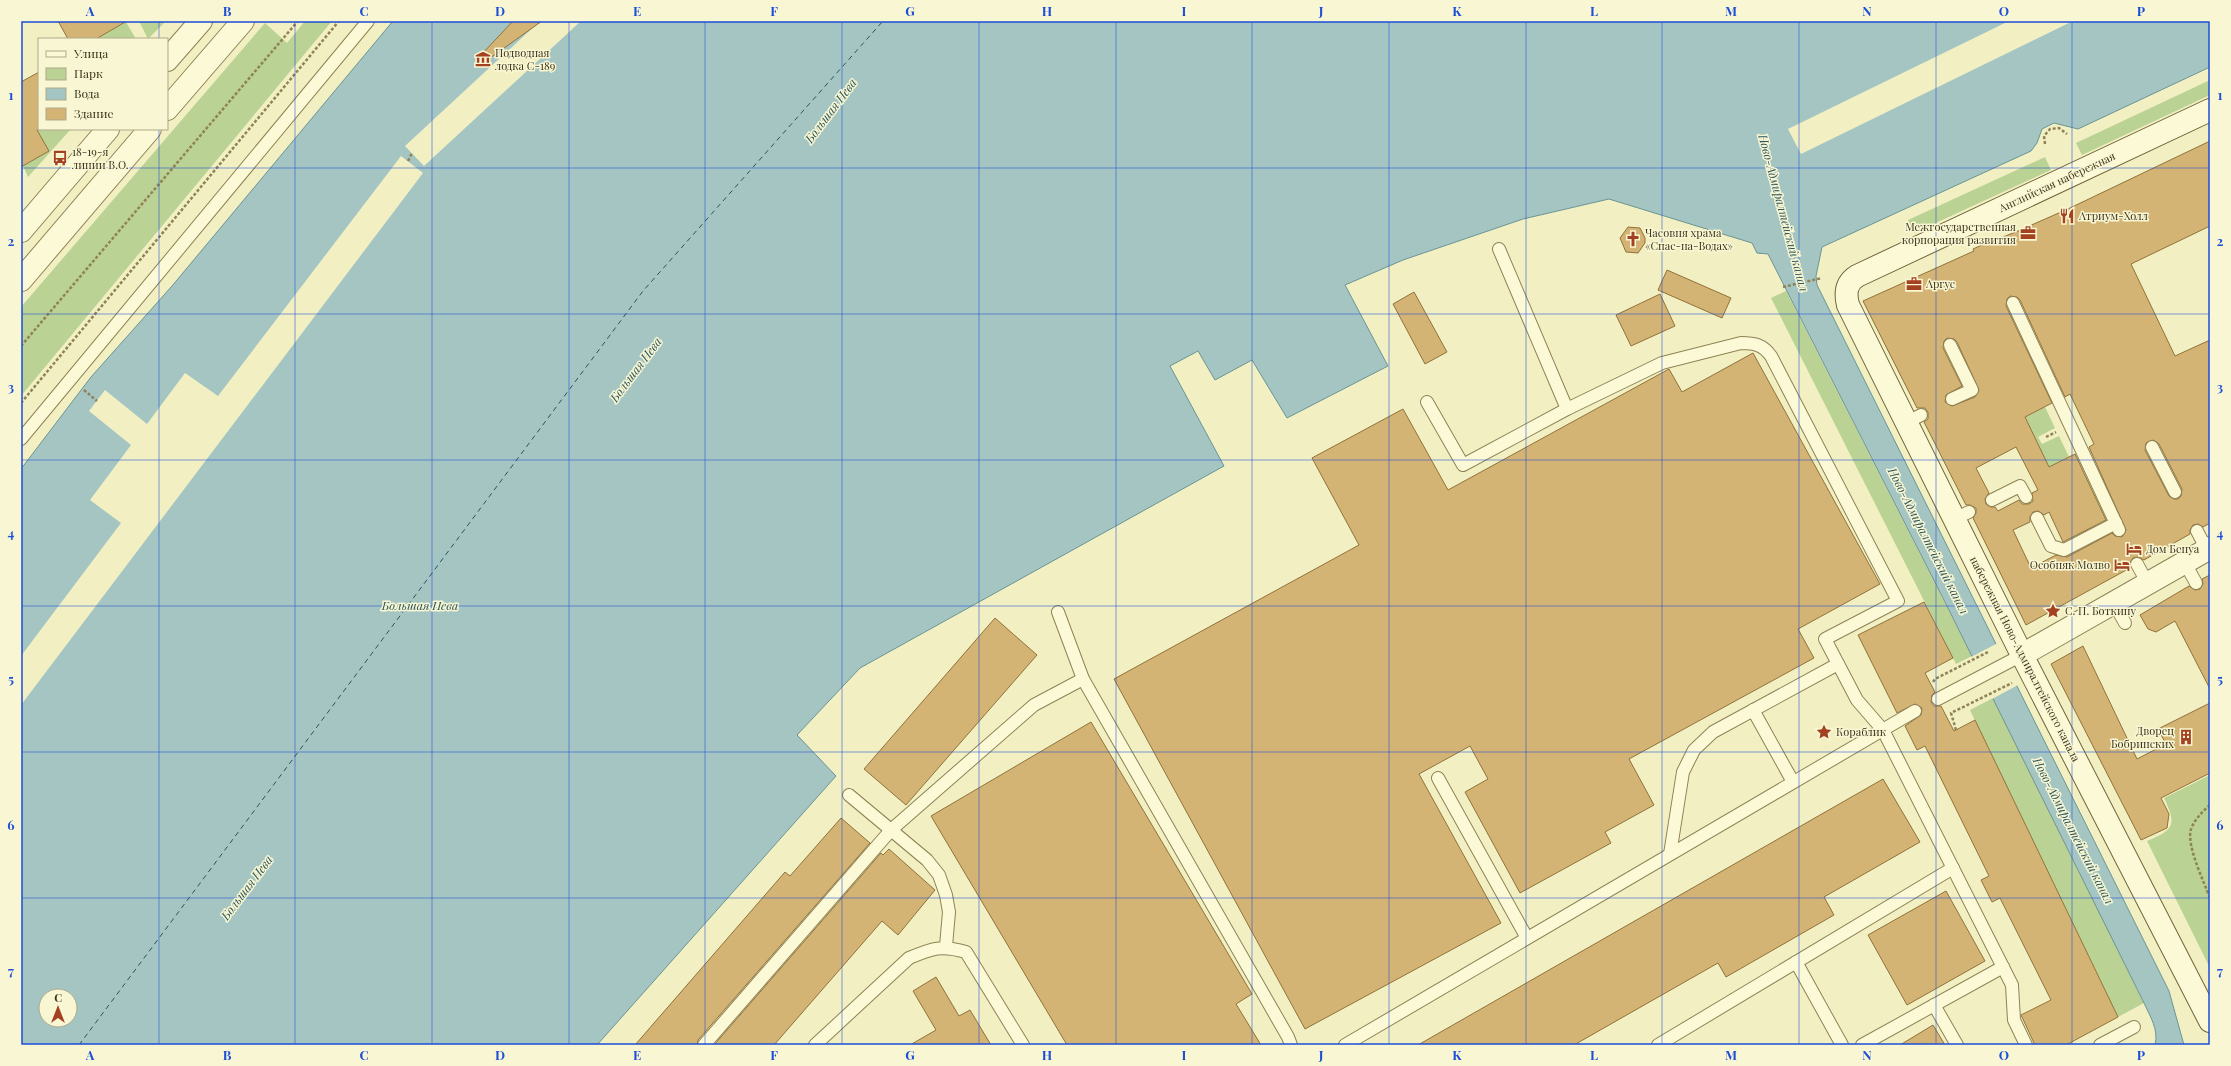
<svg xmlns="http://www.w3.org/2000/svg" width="2231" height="1066" font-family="'Playfair Display',serif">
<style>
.green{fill:#bbd295}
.water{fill:#a5c5c3;stroke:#6a9494;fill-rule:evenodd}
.pier{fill:#f2f0c2}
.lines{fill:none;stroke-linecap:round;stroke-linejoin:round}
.ferry{stroke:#2a545e;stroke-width:1;stroke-dasharray:5 4;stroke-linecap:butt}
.building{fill:#d4b474;stroke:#90723a;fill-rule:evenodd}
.service-casing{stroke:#8e8257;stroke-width:14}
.minor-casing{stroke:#8e8257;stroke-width:24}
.tertiary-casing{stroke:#8e8257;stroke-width:24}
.secondary-casing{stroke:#70633a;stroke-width:24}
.path{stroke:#8e8257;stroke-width:2.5;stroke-dasharray:3 2;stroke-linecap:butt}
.service{stroke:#fcfad6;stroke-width:12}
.minor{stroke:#fcfad6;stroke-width:22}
.tertiary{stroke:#fcfad6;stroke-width:22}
.secondary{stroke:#fcfad6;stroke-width:22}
.grid{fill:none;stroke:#1d4ed8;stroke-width:1;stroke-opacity:0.55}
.labels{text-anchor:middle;stroke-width:3;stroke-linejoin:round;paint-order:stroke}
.poi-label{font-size:11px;fill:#3d341d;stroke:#f9f7d3;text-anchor:start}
.street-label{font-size:11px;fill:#3d341d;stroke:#f9f7d3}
.water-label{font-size:12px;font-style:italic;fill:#2a545e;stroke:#f9f7d3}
.neatline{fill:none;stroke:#1d4ed8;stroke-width:1.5}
.grid-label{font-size:13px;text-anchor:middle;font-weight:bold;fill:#1d4ed8}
</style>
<rect width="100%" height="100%" fill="#f2f0c2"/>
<g class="green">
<path d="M139,21H166L148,39Z"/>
<path d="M305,21H332L21,396V307L265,23L287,43Z"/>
<path d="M126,22L136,39H96Z"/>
<path d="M2210,80V95L2082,155L2076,143Z"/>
<path d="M39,129H71L28,177L23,166L49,151L37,130Z"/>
<path d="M2045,157L2051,170L1914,233L1908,220Z"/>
<path d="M1786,291L1972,656L1956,664L1771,298Z"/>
<path d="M2045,407L2055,428L2038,437L2042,444L2059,436L2069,457L2049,467L2025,417Z"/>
<path d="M1993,698L2144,1003L2118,1017L1970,710Z"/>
<path d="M2210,775V968L2147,841C2174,830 2177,825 2164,798Z"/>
</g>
<path class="water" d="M393,21H2210V67L2078,129L2054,123L2042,129L2037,143L2031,151L1822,247L1816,276L1817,285L2169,991L2184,1045H2155C2159,1030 2150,1016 2144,1003L1945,602L1768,254L1757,253L1752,243L1609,199L1523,219L1403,260L1345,285L1388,366L1287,418L1252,360L1215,380L1198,351L1170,366L1224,466L860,668L797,735L836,776L597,1045H21V469L91,377L172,286ZM46,996H70V1020H46Z"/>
<g class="pier">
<path d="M540,21H581L424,166L405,146Z"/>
<path d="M2009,21H2073L1801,154L1788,129Z"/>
<path d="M401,156L423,173L21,705V656L121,523L90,500L131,445L89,411L105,390L147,424L185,373L218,396Z"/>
<path d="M1998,643L2018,685L1992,699L1971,657Z"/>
</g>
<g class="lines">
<path class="ferry" d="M79,1045L643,291L883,21"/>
</g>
<g class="building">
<path d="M58,21H127L96,39H68Z"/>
<path d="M513,21H542L486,61L481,55Z"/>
<path d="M39,72V129L37,130L49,151L21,167V82Z"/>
<path d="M2210,141V226L2131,264L2175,356L2210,340V523L2203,527L2198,524L2193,525L2190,530V534L2144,560L2138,557L2133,558L2130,563V568L2026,625L1973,518L1976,513V508L1970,505H1966L1924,422L1928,419V412L1925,408H1917L1863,301L1974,251L1973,249L1993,240V241L2018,231L2070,208ZM2010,296L2017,297L2020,300L2065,397L2070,394L2094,444L2089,447L2126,530L2122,537L2115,536L2112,533L2067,557L2056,555L2031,568L2013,530L2030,522V517L2033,512L2038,511L2044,515L2049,512L2063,542L2106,520L2075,454L2049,467L2025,417L2052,403L2006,306L2007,299ZM1947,338L1954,339L1957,342L1979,390L1975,397L1952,406L1945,402L1946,395L1962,386L1943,348L1944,341ZM2153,440L2159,444L2182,489L2181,496L2178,499H2174L2169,496L2145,450L2146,443ZM2016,447L2038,490L2032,493L2033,501L2029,504H2022L2019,500L1998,511L1995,507H1991L1986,504L1985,499L1989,493L1976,468Z"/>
<path d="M1628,227L1640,228L1645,238V243L1638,253L1626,252L1620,238Z"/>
<path d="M1667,270L1731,298L1722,318L1658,290Z"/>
<path d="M1414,292L1447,352L1425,364L1393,304Z"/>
<path d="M1660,294L1675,326L1631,346L1616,315Z"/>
<path d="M1753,353L1880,584L1798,629L1814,658L1629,759L1654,805L1605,832L1611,843L1520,893L1465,792L1488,779L1470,746L1419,774L1501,923L1305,1029L1114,679L1359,545L1312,458L1403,409L1448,490L1669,369L1682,392Z"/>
<path d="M2210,575V689L2175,621L2156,632L2148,629L2140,615L2189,586L2195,590L2200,589L2203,584L2202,579Z"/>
<path d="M1924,602L1953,658L1925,673L1935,692L1932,695L1931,702L1934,706H1941L1954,731L1975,720L2118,1017L2066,1045H2035L2021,1015L2051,1000L2000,898L1992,902L1981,880L1989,876L1925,746L1917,750L1905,726L1921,715L1922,708L1915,704L1897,713L1858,635Z"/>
<path d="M995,618L1037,655L906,805L864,769Z"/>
<path d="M2083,646L2137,759L2166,744L2158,729L2210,703V773L2161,798L2169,814L2167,828L2141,840L2051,664Z"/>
<path d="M1091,722L1252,994L1236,1004L1261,1045H1067L931,816Z"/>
<path d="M1883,779L1920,842L1824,897L1834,915L1726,977L1718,963L1574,1045H1418Z"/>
<path d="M841,818L870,843L698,1040L697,1045H635L785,872L790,876Z"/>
<path d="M889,849L935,890L898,935L882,921L774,1045H714L881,853L883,855Z"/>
<path d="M1946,891L1985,961L1907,1005L1868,935Z"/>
<path d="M936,977L959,1016L970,1010L991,1045H910L936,1030L913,991Z"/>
<path d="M1933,1025L1945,1045H1900Z"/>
</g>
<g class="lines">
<defs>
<g id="service">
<path d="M1499,249L1567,409"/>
<path d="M2013,303L2119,530"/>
<path d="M1950,345L1972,390L1952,399"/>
<path d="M1427,402L1463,465L1567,409L1662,363L1741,343C1755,343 1763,345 1771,356L1898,601L1825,639L1857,700L1883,730L2012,985L2014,1020L2026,1045"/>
<path d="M1906,423L1921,415"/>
<path d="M21,439L368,21"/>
<path d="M2152,447L2175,492"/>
<path d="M1992,500L2020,486L2026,497"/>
<path d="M2037,518L2051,546L2064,550L2116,523"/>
<path d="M1954,519L1969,512"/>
<path d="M2197,531L2207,550"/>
<path d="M2185,563L2196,583"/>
<path d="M2137,564L2148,584"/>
<path d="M2114,603L2125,623"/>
<path d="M1058,612L1083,679L1288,1037L1291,1045"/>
<path d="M1938,699L2022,655"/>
<path d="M1753,710L1793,782"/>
<path d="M1438,778L1527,938"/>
<path d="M849,795L927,860L939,875L946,895L949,912L946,946"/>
<path d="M1670,854L1683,772L1694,750L1713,732L1838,664"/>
<path d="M1796,962L1842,1045"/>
<path d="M1934,1005L1957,1045"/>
<path d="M704,1045L891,830L1034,705L1083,679"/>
<path d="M815,1045L909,958C933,948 941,945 966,952L1023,1045"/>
<path d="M1345,1045L1915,711"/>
<path d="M1658,1045L1953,868"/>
<path d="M1862,1045L2003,967"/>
<path d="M2100,1045L2134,1027"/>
</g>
<path id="minor" d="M2022,655L2210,548"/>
<g id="tertiary">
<path d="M167,60L201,21"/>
<path d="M167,109L243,21"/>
<path d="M21,231L108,129"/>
<path d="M21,280L150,129"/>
</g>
<path id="secondary" d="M2210,110L1857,276C1846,283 1845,293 1848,305L2022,655L2210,1021"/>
</defs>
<use href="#service" class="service-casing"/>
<use href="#minor" class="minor-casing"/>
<use href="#tertiary" class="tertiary-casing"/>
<use href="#secondary" class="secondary-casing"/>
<g class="path">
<path d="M2045,144L2044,136L2050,129L2059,128L2067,134"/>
<path d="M408,161L412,153"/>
<path d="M21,173V174"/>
<path d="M1783,287L1822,278"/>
<path d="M21,346L298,21"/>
<path d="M84,390L97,401"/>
<path d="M21,403L339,21"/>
<path d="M2046,437L2056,432"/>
<path d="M1933,682L1935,679L1988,652"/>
<path d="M1956,730L1951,713L2012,683"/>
<path d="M2210,805C2202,812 2195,819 2191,829C2186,845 2204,882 2210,898"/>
</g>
<use href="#service" class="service"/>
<use href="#minor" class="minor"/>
<use href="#tertiary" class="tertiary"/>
<use href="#secondary" class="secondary"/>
</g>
<path class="grid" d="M159,21V39M295,21V1045M432,21V1045M569,21V1045M705,21V1045M842,21V1045M979,21V1045M1116,21V1045M1252,21V1045M1389,21V1045M1526,21V1045M1662,21V1045M1799,21V1045M1936,21V1045M2072,21V1045M159,129V1045M21,168H2210M21,314H2210M21,460H2210M21,606H2210M21,752H2210M21,898H2210"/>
<defs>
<symbol id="museum-bare" viewBox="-9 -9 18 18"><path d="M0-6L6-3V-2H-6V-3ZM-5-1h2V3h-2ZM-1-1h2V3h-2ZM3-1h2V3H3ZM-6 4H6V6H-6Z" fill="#a44121" stroke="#f9f7d3" stroke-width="2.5" paint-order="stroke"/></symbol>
<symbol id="bus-bare" viewBox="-9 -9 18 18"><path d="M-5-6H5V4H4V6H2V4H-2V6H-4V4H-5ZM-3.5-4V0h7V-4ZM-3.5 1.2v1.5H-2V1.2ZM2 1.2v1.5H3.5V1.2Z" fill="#a44121" stroke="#f9f7d3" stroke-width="2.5" paint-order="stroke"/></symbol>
<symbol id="restaurant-bare" viewBox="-9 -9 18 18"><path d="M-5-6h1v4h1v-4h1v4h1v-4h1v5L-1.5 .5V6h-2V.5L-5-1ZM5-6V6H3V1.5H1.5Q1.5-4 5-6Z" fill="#a44121" stroke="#f9f7d3" stroke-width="2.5" paint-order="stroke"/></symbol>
<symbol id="office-bare" viewBox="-9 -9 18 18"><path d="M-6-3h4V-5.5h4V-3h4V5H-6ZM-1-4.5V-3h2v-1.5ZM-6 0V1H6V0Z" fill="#a44121" stroke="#f9f7d3" stroke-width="2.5" paint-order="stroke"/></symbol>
<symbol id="church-bare" viewBox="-9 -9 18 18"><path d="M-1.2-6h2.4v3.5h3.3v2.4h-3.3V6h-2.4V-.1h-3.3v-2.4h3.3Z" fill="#a44121" stroke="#f9f7d3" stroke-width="2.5" paint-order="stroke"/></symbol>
<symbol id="hotel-bare" viewBox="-9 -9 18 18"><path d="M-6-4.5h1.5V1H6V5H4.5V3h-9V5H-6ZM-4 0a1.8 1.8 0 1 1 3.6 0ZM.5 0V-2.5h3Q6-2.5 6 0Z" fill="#a44121" stroke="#f9f7d3" stroke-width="2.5" paint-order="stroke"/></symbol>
<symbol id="sight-bare" viewBox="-9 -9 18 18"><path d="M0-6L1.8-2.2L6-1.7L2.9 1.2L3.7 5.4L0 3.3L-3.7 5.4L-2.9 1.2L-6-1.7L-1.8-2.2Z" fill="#a44121" stroke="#f9f7d3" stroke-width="2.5" paint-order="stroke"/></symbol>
<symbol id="building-bare" viewBox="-9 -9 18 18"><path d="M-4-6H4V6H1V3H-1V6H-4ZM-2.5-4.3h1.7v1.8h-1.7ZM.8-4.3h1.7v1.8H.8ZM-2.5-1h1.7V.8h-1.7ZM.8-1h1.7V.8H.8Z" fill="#a44121" stroke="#f9f7d3" stroke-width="2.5" paint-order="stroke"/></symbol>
</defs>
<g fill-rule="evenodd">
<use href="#museum-bare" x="472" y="48" width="22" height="22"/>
<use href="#bus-bare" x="49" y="147" width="22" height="22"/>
<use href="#restaurant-bare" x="2056" y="205" width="22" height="22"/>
<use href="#office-bare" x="2017" y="222" width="22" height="22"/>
<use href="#church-bare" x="1622" y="228" width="22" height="22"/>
<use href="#office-bare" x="1903" y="273" width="22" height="22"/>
<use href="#hotel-bare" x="2123" y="538" width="22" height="22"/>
<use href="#hotel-bare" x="2111" y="554" width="22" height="22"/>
<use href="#sight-bare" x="2042" y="600" width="22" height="22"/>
<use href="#sight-bare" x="1813" y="721" width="22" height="22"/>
<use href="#building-bare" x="2175" y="726" width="22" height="22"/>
</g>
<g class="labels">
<g class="poi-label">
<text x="495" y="57">Подводная<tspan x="495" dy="13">лодка С-189</tspan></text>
<text x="72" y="156">18-19-я<tspan x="72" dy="13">линии В.О.</tspan></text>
<text x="2079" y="220">Атриум-Холл</text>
<text x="2016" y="231" text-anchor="end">Межгосударственная<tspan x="2016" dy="13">корпорация развития</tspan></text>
<text x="1645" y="237">Часовня храма<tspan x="1645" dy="13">«Спас-на-Водах»</tspan></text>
<text x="1926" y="288">Аргус</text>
<text x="2146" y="553">Дом Бенуа</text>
<text x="2110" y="569" text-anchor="end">Особняк Молво</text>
<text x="2065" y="615">С. П. Боткину</text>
<text x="2174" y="735" text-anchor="end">Дворец<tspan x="2174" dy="13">Бобринских</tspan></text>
<text x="1836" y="736">Кораблик</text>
</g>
<g class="street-label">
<text transform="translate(2057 182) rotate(-25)" y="4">Английская набережная</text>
<text transform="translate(2025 659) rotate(63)" y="4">набережная Ново-Адмиралтейского канала</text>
</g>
<g class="water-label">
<text transform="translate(831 111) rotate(-53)" y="4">Большая Нева</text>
<text transform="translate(1783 213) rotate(75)" y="4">Ново-Адмиралтейский канал</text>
<text transform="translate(636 370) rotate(-53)" y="4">Большая Нева</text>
<text transform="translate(1928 541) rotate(63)" y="4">Ново-Адмиралтейский канал</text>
<text x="420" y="610">Большая Нева</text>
<text transform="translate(2073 831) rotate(63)" y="4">Ново-Адмиралтейский канал</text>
<text transform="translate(247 888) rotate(-53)" y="4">Большая Нева</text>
</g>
</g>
<rect width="2231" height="1066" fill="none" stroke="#f9f7d3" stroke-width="44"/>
<rect x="38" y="38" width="130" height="92" fill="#f9f7d3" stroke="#aea98a"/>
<rect x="46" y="51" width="20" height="6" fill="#fcfad6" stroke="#aea98a"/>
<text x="74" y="58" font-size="12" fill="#3d341d">Улица</text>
<rect x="46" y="68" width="20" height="12" fill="#bbd295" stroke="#aea98a"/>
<text x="74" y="78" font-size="12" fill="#3d341d">Парк</text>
<rect x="46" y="88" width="20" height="12" fill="#a5c5c3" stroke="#aea98a"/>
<text x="74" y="98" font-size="12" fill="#3d341d">Вода</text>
<rect x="46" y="108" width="20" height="12" fill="#d4b474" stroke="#aea98a"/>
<text x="74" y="118" font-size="12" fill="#3d341d">Здание</text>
<g transform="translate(58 1008)"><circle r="19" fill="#f9f7d3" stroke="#aea98a"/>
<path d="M0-3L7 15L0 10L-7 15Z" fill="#a44121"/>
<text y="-6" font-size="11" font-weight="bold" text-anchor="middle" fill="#3d341d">С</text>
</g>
<rect x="22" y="22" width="2187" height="1022" class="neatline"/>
<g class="grid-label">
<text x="90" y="16">A</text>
<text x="227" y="16">B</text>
<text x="364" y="16">C</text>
<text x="500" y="16">D</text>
<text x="637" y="16">E</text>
<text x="774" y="16">F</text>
<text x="910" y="16">G</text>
<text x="1047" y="16">H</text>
<text x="1184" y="16">I</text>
<text x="1321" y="16">J</text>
<text x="1457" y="16">K</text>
<text x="1594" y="16">L</text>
<text x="1731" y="16">M</text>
<text x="1867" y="16">N</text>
<text x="2004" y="16">O</text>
<text x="2141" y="16">P</text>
<text x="11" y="100">1</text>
<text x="2220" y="100">1</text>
<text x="11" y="246">2</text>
<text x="2220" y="246">2</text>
<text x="11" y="392">3</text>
<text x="2220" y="392">3</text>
<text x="11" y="538">4</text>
<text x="2220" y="538">4</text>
<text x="11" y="684">5</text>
<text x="2220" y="684">5</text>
<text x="11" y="830">6</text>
<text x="2220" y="830">6</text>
<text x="11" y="976">7</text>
<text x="2220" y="976">7</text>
<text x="90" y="1060">A</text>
<text x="227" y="1060">B</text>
<text x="364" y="1060">C</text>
<text x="500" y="1060">D</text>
<text x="637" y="1060">E</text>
<text x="774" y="1060">F</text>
<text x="910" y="1060">G</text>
<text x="1047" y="1060">H</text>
<text x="1184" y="1060">I</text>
<text x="1321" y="1060">J</text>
<text x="1457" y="1060">K</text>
<text x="1594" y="1060">L</text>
<text x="1731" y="1060">M</text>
<text x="1867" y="1060">N</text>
<text x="2004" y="1060">O</text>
<text x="2141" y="1060">P</text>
</g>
</svg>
